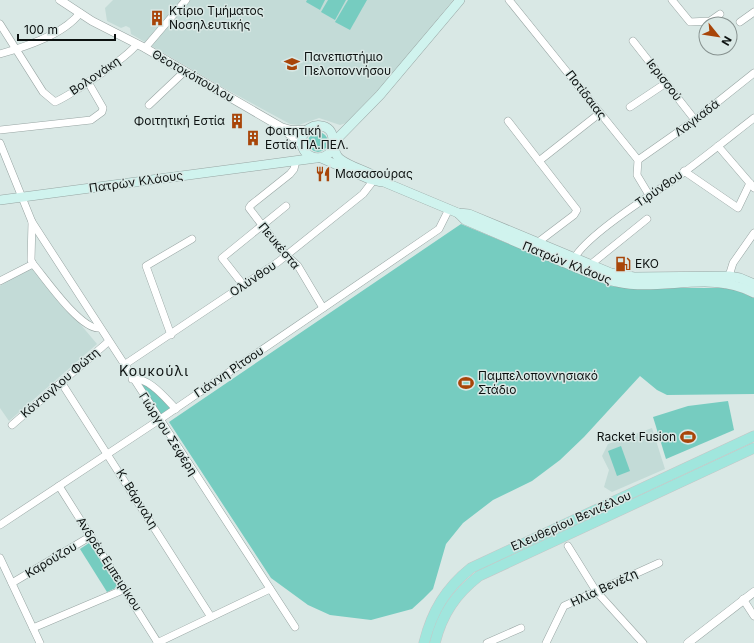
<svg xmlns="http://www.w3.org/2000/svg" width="754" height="643" font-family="Inter,sans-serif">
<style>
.built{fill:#c3dbd7}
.green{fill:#76ccc0}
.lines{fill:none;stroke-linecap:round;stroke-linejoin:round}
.minor-casing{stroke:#98a5a3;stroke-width:8}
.tertiary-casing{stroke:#98a5a3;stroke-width:9}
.secondary-casing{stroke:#98a5a3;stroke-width:10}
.primary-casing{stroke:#c5c6c6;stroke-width:11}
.minor{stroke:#fff;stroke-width:7}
.tertiary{stroke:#fff;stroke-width:8}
.secondary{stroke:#d0f3ee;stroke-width:9}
.primary{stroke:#a0e6dd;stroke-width:10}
.labels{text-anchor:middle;stroke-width:3;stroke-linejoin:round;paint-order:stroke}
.poi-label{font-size:12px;fill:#0c1110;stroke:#d9e8e5;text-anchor:start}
.street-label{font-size:12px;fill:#0c1110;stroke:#d9e8e5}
.quarter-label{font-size:14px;letter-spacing:1px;fill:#0c1110;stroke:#d9e8e5}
</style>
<rect width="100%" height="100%" fill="#d9e8e5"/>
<g class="built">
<path d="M113,0H453L383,85L354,115L346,123L340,125L319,118L299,125L290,124L222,87L131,34L130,28L126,26L121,28L107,21L105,8Z"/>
<path d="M33,268L97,344L9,421L0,408V286L21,272Z"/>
<path d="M652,428L665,469L612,492L604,487L609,470L602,456L608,444Z"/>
</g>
<g class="green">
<path d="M307,0H325L320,10L306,2Z"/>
<path d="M328,0H346L335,20L321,12Z"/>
<path d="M348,0H367L350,30L335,22Z"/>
<circle cx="318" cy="142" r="10"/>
<path d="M461,224L610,286L638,288H722L736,290L754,298V394L667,395L657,390L640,376L584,437L560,460L532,481L493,500L463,523L446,544L433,589L423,599L412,609L371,620L330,615L308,605L271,578L169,422Z"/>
<path d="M136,378L139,379L176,409L159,420Z"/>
<path d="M728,401L734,430L666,459L653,417L688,406Z"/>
<path d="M621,446L630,471L617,476L608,451Z"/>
<path d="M89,543L118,587L107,592L80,549Z"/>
</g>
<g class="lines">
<defs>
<g id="minor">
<path d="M509,0L638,160L637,175L649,195"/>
<path d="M672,0L690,22L710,21L720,14"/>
<path d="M740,22L754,12"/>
<path d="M0,24L43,92L55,102C72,94 127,58 137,44"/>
<path d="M633,41L695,120"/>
<path d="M145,48L186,0"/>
<path d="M0,54C25,47 63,35 80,13"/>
<path d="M149,105L185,71"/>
<path d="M630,107L666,83"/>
<path d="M508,121L577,210L574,215L537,243"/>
<path d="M0,130L91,120L102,112L103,108L88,82"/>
<path d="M0,143L32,222L295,627"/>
<path d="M718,146L754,188"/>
<path d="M638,160L695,120L754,73"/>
<path d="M296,161L294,169L290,174L251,205L249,208L281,250L298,266L323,308"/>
<path d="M539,161L600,113"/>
<path d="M684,171L738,208L750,183"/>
<path d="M32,222L31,260L33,264C45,278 81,331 100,328"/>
<path d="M573,261C582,238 650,195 672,181C700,161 727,139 754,118"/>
<path d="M590,265L647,219"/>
<path d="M729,276L733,263L754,233"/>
<path d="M0,281L33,264"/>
<path d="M244,286L222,258L286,206"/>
<path d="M171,335L146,266L192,239"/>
<path d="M124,365L278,262L363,194L373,181"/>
<path d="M132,379C149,377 165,398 176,409"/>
<path d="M61,382L211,617"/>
<path d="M12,425L108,342"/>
<path d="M59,486L158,643"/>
<path d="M0,525L159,420L439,229L449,209"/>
<path d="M568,546L596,591L643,643"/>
<path d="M0,558L40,643"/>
<path d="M12,583L91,536"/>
<path d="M743,599L754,616"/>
<path d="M33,628L125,589"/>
<path d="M157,643L270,589"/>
<path d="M487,643L521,628"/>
<path d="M546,643L564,606L659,563"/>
</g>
<g id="tertiary">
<path d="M60,0L92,21L145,48L281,127L291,130H307"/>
<path d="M283,129L301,144"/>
<path d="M688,643L754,592"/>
</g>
<g id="secondary">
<path d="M334,142L380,95L460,0"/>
<path d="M334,146C326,166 298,159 302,137C304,133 306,130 310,128C313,126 318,125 322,126C340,130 328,150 340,159C353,169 371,171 384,182L458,213L469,214L611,273L634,277L729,276L740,278L754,284"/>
<path d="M321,158L369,179L381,182"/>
<path d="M0,200L316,158"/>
<path d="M458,213L465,220C497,234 528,247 560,261C578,268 597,278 617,282C661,292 712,270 754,293"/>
</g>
<g id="primary">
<path d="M424,643C432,611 446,588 471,568L754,436"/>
<path d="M435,643C442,614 456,594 479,576L754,448"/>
</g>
</defs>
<use href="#minor" class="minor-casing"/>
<use href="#tertiary" class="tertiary-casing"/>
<use href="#secondary" class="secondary-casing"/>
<use href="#primary" class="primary-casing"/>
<use href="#minor" class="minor"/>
<use href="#tertiary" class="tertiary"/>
<use href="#secondary" class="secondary"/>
<use href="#primary" class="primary"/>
</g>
<defs>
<symbol id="building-bare" viewBox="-9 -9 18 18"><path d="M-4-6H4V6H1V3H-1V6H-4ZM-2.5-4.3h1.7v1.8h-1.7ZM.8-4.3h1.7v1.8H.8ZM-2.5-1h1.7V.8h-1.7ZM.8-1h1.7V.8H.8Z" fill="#a84509" stroke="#d9e8e5" stroke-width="2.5" paint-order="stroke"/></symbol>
<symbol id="university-bare" viewBox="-9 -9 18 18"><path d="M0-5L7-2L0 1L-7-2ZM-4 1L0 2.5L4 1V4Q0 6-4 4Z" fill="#a84509" stroke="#d9e8e5" stroke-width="2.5" paint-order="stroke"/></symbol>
<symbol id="restaurant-bare" viewBox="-9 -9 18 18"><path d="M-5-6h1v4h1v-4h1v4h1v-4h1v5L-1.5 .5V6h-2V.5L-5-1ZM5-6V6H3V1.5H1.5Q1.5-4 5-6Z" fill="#a84509" stroke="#d9e8e5" stroke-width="2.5" paint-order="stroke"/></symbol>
<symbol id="fuel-bare" viewBox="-9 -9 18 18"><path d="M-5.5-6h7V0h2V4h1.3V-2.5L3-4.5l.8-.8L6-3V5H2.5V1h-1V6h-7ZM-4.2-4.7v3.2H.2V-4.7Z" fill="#a84509" stroke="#d9e8e5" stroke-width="2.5" paint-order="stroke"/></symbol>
<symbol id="stadium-bare" viewBox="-9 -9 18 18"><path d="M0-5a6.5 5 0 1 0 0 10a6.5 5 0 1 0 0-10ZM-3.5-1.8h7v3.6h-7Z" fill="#a84509" stroke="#d9e8e5" stroke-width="2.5" paint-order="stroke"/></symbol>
</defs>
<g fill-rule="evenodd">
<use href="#building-bare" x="146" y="7" width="22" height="22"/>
<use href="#university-bare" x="281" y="53" width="22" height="22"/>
<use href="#building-bare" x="226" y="110" width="22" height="22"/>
<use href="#building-bare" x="242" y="127" width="22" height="22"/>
<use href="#restaurant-bare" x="312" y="163" width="22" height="22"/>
<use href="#fuel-bare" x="612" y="253" width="22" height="22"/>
<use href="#stadium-bare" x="455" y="372" width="22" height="22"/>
<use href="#stadium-bare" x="677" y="426" width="22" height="22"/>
</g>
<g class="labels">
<g class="poi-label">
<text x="169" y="15">Κτίριο Τμήματος<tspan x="169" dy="14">Νοσηλευτικής</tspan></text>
<text x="304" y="61">Πανεπιστήμιο<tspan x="304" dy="14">Πελοποννήσου</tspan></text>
<text x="225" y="125" text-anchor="end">Φοιτητική Εστία</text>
<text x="265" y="135">Φοιτητική<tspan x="265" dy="14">Εστία ΠΑ.ΠΕΛ.</tspan></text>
<text x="335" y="178">Μασασούρας</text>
<text x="635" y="268">EKO</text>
<text x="478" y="380">Παμπελοποννησιακό<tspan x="478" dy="14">Στάδιο</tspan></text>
<text x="676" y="441" text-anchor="end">Racket Fusion</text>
</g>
<g class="street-label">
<text transform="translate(95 76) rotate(-34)" y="4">Βολονάκη</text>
<text transform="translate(193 76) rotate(30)" y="4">Θεοτοκόπουλου</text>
<text transform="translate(664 80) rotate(52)" y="4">Ιερισσού</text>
<text transform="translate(586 95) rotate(52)" y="4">Ποτίδαιας</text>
<text transform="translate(697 118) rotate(-37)" y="4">Λαγκαδά</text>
<text transform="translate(136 182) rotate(-8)" y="4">Πατρών Κλάους</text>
<text transform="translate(659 189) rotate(-35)" y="4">Τιρύνθου</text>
<text transform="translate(279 246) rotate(50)" y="4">Πευκέστα</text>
<text transform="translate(567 263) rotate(22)" y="4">Πατρών Κλάους</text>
<text transform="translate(253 279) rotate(-34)" y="4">Ολύνθου</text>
<text transform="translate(229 372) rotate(-34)" y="4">Γιάννη Ρίτσου</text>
<text transform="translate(60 383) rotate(-41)" y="4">Κόντογλου Φώτη</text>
<text transform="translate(168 434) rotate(57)" y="4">Γιώργου Σεφέρη</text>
<text transform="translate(137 499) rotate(58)" y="4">Κ. Βάρναλη</text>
<text transform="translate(571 521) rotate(-24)" y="4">Ελευθερίου Βενιζέλου</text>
<text transform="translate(51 560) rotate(-31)" y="4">Καρούζου</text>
<text transform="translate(109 564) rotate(57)" y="4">Ανδρέα Εμπειρίκου</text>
<text transform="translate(604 588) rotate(-25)" y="4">Ηλία Βενέζη</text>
</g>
<g class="quarter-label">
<text x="154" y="376">Κουκούλι</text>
</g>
</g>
<g transform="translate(718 36) rotate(120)"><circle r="19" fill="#d9e8e5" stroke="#879290"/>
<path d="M0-3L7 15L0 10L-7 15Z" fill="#a84509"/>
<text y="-6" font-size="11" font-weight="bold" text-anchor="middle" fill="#0c1110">N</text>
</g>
<path d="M18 34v6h97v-6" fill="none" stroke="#0c1110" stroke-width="2"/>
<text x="24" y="34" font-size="12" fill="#0c1110" stroke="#d9e8e5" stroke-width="3" paint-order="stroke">100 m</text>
</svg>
